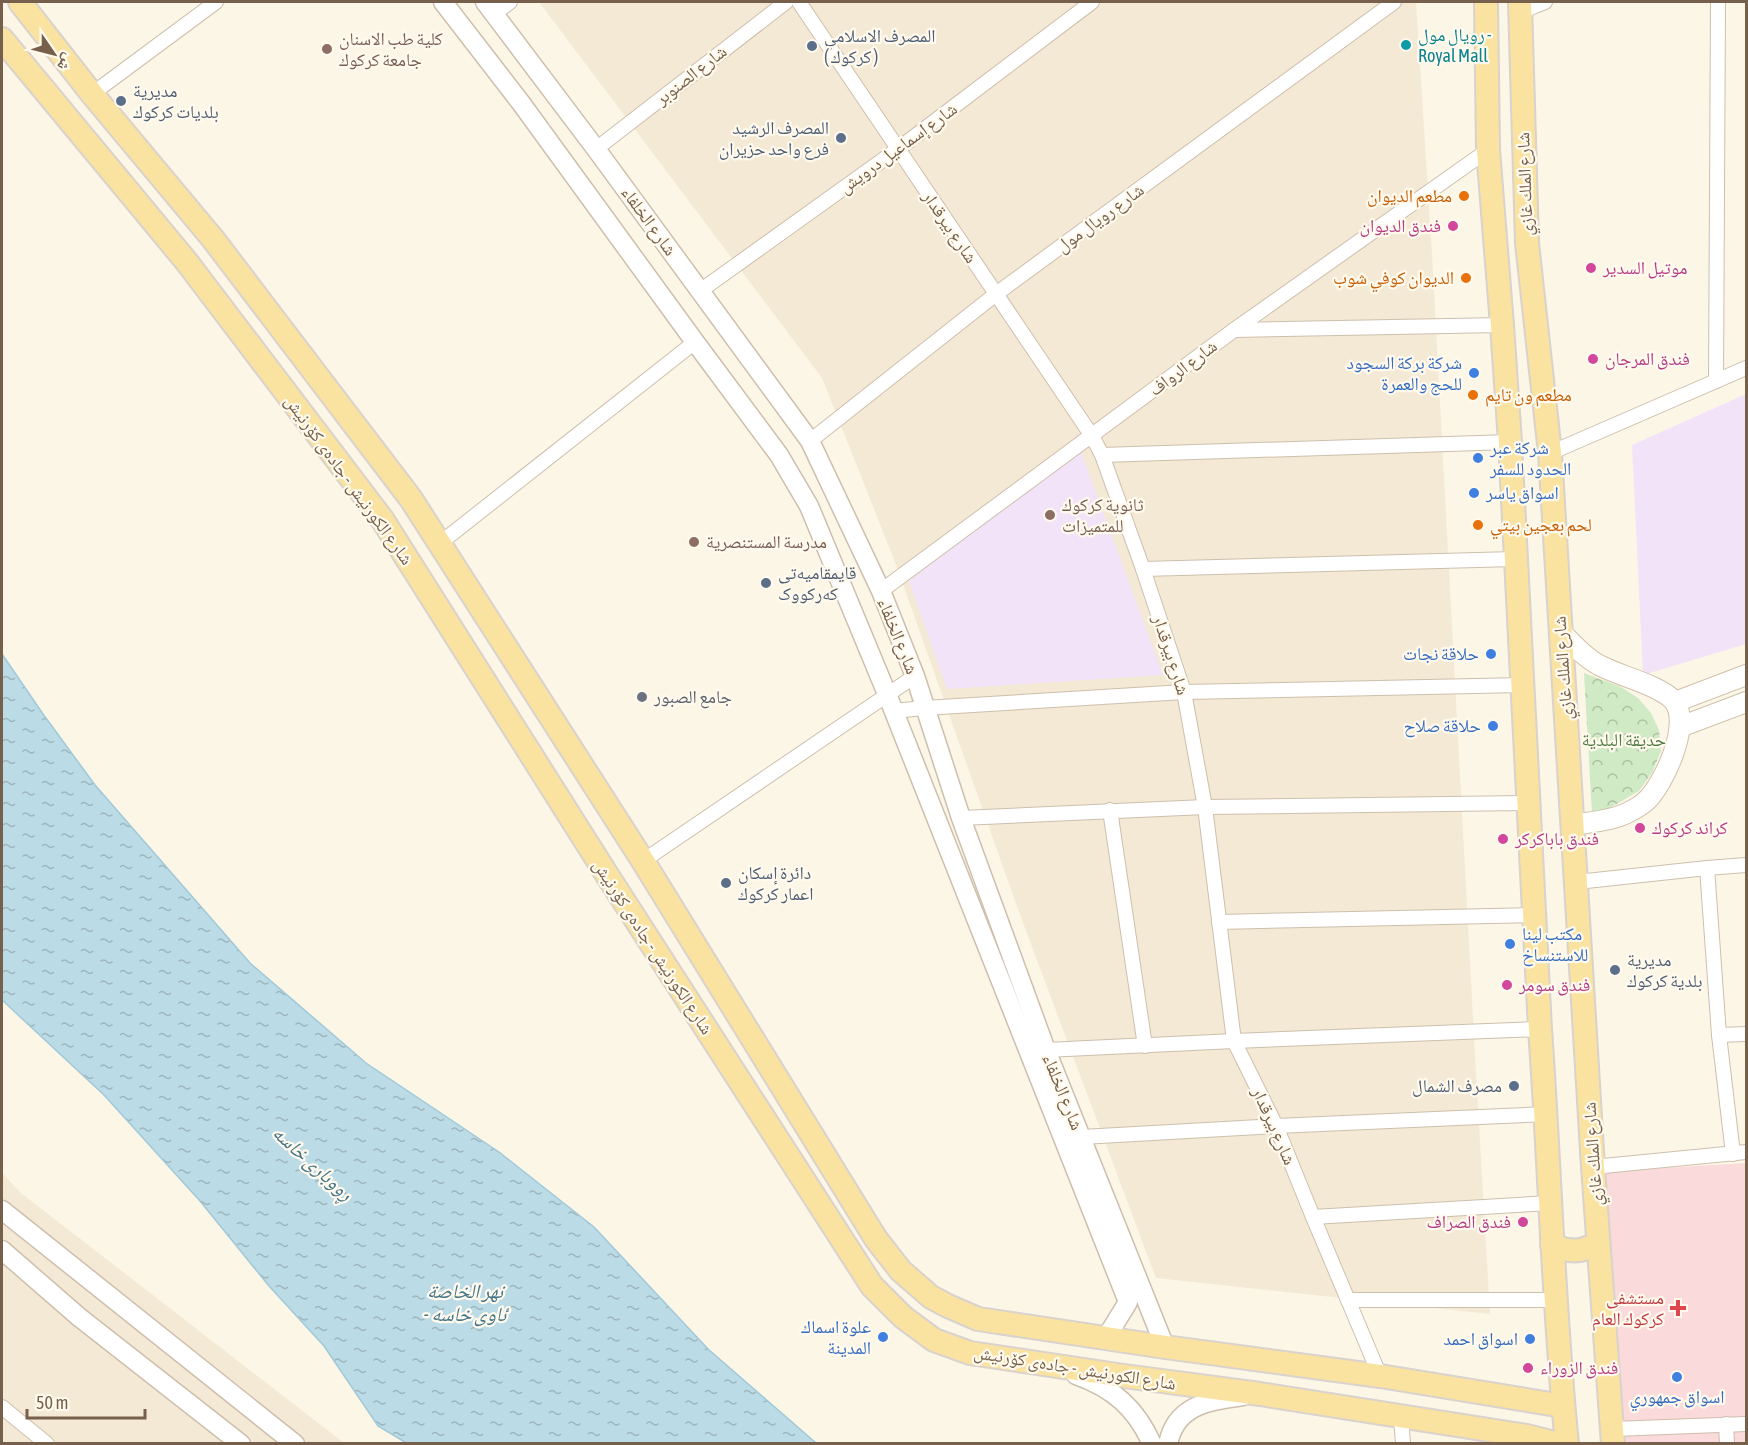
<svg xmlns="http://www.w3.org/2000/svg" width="1748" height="1445" font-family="'Asap Condensed','Noto Naskh Arabic',sans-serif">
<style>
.residential{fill:#f4e9d5}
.education{fill:#f3e3f9}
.medical{fill:#fadada}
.forest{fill:url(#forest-crowns)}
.water{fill:url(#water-ripples);stroke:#a1c9d8;stroke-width:1.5}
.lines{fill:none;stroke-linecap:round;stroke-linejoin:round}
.minor-casing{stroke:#cebfad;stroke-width:16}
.tertiary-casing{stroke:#cebfad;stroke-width:21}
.secondary-casing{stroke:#d1c0aa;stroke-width:22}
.primary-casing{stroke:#d9d2cd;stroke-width:26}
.minor{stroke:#fff;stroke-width:14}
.tertiary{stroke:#fff;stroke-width:18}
.secondary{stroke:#fff;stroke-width:20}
.primary{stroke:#fae3a0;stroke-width:22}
.culture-dot{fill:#0f9aa8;stroke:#fffaed;stroke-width:2}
.service-dot{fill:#5c6f8a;stroke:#fffaed;stroke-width:2}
.education-dot{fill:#8d6e63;stroke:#fffaed;stroke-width:2}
.food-dot{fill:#e8710a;stroke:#fffaed;stroke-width:2}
.hotel-dot{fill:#d1479c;stroke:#fffaed;stroke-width:2}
.shop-dot{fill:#3f7fe0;stroke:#fffaed;stroke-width:2}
.worship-dot{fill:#6b7280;stroke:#fffaed;stroke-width:2}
.health-dot{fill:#e0444e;stroke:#fffaed;stroke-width:2}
.labels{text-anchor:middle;stroke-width:4.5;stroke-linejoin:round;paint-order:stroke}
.culture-label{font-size:18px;fill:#0d838f;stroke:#fffaed;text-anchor:start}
.service-label{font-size:18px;fill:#4e5e75;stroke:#fffaed;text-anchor:start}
.education-label{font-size:18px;fill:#785e54;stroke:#fffaed;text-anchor:start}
.street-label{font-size:18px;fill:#76604b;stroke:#fffaed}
.food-label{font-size:18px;fill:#c56008;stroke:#fffaed;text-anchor:end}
.hotel-label{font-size:18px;fill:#b23c85;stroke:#fffaed;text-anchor:start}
.shop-label{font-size:18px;fill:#366cbe;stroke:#fffaed;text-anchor:end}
.worship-label{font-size:18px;fill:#5b616d;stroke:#fffaed;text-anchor:start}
.park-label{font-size:18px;fill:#4d7b43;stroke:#fffaed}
.health-label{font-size:18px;fill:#be3a42;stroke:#fffaed;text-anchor:end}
.water-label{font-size:20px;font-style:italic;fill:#457589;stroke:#fffaed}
</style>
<defs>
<pattern id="forest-crowns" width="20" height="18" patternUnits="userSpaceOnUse" patternTransform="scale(1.5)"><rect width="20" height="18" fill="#d0eac5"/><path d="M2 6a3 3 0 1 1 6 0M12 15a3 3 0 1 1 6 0" fill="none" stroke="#adc1a2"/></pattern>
<pattern id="water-ripples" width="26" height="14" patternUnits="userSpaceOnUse" patternTransform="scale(1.5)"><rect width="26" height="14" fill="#bbdbe6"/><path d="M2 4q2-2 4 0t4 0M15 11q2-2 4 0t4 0" fill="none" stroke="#9db5bc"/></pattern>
</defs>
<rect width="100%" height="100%" fill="#fcf6e7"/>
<g class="residential">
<path d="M539,2H1416L1432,254L1476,1074L1490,1314L1156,1278L1019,912L895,562L822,378Z"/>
<path d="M2,1173L21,1193L344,1443H2Z"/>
</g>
<g class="education">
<path d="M1746,394V644L1643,675L1632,445Z"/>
<path d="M1080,449L1163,675L947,689L909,581Z"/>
</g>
<path class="medical" d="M1746,1163V1443H1619L1599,1172Z"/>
<path class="forest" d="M1584,673L1621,687L1638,698L1651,713L1659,730L1661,751L1652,773L1639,791L1608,809L1592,813Z"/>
<path class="water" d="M2,654L43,714L95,785L250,963L366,1063L499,1152L594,1227L708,1349L816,1443L408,1444L378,1426L324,1346L269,1286L200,1201L104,1095L2,1000Z"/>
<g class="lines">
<defs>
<g id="minor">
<path d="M799,2L1092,436L1102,455L1143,569L1184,692L1205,807L1234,1041L1276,1126L1313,1217L1380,1376"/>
<path d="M1520,12L1545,2"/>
<path d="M495,13L510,2"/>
<path d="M92,94L216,2"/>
<path d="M596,149L786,2"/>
<path d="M700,291L898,149L1092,2"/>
<path d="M1234,330L1502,325"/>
<path d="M1716,381L1718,2"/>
<path d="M810,441L996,294L1394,2"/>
<path d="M1550,453L1746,368"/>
<path d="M1102,455L1510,442"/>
<path d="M439,544L695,342"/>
<path d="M1143,569L1515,559"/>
<path d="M881,591L1234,330L1488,150"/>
<path d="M894,711L924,708L1184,692L1523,685"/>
<path d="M1110,810L1145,1046"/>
<path d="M961,818L1205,807L1528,803"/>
<path d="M643,861L915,676"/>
<path d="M1707,868L1719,1035L1733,1154"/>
<path d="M1577,882L1707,868L1746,865"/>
<path d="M1219,922L1534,915"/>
<path d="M1719,1035L1746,1034"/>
<path d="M1046,1050L1234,1041L1540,1029"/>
<path d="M1082,1137L1276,1126L1546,1114"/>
<path d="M1593,1167L1746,1152"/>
<path d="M1313,1217L1551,1203"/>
<path d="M1348,1300H1556"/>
<path d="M2,1407L47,1444"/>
<path d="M1401,1417L1403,1444"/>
<path d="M1726,1424L1727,1444"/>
<path d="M1613,1429L1746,1424"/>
</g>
<g id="tertiary">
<path d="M443,2L521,103L695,342L779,455L809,506L887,694L1128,1302L1106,1338"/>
<path d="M485,2L596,149L810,441L881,591L915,676L961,818L1046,1050L1165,1347"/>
<path d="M2,1210L295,1444"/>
<path d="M2,1250L79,1317L241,1444"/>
<path d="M1076,1375C1113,1388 1136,1408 1152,1444"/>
<path d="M1168,1444C1176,1404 1210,1401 1243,1396"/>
</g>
<g id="secondary">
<path d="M1561,632C1572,643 1585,658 1599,665C1619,676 1659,685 1673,700C1693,722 1664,784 1646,801C1641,806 1633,810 1627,813C1611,821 1590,822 1573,825"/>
<path d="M1675,702L1746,675"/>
<path d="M1680,727L1746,702"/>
</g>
<g id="primary">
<path d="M20,2L92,94L213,239L411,499L643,861L876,1239L901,1271L931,1297L948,1306L978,1319L1165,1347L1380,1376L1563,1406"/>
<path d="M1486,2L1488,150L1502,325L1510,442L1540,1029C1550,1167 1553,1306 1567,1444"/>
<path d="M1520,2L1527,243L1550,453L1593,1167L1613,1444"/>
<path d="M2,39L186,261L382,519L609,878L872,1286L903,1317L934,1340L970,1353L1124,1376L1260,1394L1527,1436L1559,1444"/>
<path d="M1552,1244C1568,1253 1583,1253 1598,1242"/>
</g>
</defs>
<use href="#minor" class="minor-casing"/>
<use href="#tertiary" class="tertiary-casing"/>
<use href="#secondary" class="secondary-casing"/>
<use href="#primary" class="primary-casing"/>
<use href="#minor" class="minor"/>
<use href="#tertiary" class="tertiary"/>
<use href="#secondary" class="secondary"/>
<use href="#primary" class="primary"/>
</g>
<circle class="culture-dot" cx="1406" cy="45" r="6"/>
<g class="service-dot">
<circle cx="812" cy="46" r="6"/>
<circle cx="121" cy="101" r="6"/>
<circle cx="841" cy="138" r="6"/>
<circle cx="766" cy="583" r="6"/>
<circle cx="726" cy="883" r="6"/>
<circle cx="1615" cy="970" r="6"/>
<circle cx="1514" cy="1086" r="6"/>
</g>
<g class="education-dot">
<circle cx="327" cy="49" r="6"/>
<circle cx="1050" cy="515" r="6"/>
<circle cx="694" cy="542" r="6"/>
</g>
<g class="food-dot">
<circle cx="1464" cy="196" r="6"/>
<circle cx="1466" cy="278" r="6"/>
<circle cx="1473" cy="395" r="6"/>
<circle cx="1478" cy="525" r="6"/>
</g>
<g class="hotel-dot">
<circle cx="1453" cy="226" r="6"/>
<circle cx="1591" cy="268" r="6"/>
<circle cx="1593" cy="359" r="6"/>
<circle cx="1640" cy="828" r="6"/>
<circle cx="1503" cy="839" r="6"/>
<circle cx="1507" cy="985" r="6"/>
<circle cx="1523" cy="1222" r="6"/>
<circle cx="1528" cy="1368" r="6"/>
</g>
<g class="shop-dot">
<circle cx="1474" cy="373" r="6"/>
<circle cx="1478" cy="458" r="6"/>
<circle cx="1474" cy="493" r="6"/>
<circle cx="1491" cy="654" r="6"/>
<circle cx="1493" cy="726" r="6"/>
<circle cx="1510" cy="944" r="6"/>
<circle cx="883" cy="1337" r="6"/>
<circle cx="1530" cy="1339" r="6"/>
<circle cx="1677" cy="1377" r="6"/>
</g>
<circle class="worship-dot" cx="642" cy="697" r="6"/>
<path class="health-dot" d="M1675 1299h6v6h6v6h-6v6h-6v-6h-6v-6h6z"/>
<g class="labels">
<g class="culture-label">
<text x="1418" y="41">رويال مول -<tspan x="1418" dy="21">Royal Mall</tspan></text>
</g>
<g class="service-label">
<text x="824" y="42">المصرف الاسلامي<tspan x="824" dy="21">( كركوك )</tspan></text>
<text x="133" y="97">مديرية<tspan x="133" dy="21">بلديات كركوك</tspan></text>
<text x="829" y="134" text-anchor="end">المصرف الرشید<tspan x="829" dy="21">فرع واحد حزیران</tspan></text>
<text x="778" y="579">قایمقامیەتی<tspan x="778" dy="21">کەرکووک</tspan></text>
<text x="738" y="879">دائرة إسكان<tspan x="738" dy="21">اعمار كركوك</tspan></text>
<text x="1627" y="966">مديرية<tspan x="1627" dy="21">بلدية كركوك</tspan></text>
<text x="1502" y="1092" text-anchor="end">مصرف الشمال</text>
</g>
<g class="education-label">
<text x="339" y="45">كلية طب الاسنان<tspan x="339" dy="21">جامعة كركوك</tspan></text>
<text x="1062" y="511">ثانوية كركوك<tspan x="1062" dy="21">للمتميزات</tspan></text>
<text x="706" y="548">مدرسة المستنصرية</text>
</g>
<g class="street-label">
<text transform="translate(691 75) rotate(-38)" y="6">شارع الصنوبر</text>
<text transform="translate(898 148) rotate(-36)" y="6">شارع إسماعيل درويش</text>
<text transform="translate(1525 184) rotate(-92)" y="6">شارع الملك غازي</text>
<text transform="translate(1100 218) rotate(-36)" y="6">شارع رويال مول</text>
<text transform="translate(649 221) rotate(54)" y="6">شارع الخلفاء</text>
<text transform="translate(950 227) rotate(56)" y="6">شارع بيرقدار</text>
<text transform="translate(1183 368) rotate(-37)" y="6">شارع الرواف</text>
<text transform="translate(349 480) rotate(54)" y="6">شارع الكورنيش - جادەی کۆرنیش</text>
<text transform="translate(898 636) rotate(68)" y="6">شارع الخلفاء</text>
<text transform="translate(1171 655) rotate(72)" y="6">شارع بيرقدار</text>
<text transform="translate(1563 668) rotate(-94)" y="6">شارع الملك غازي</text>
<text transform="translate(653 947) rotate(57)" y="6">شارع الكورنيش - جادەی کۆرنیش</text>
<text transform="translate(1063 1092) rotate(68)" y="6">شارع الخلفاء</text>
<text transform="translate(1274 1126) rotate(66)" y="6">شارع بيرقدار</text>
<text transform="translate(1593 1154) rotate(-94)" y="6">شارع الملك غازي</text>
<text transform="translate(1075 1368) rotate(9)" y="6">شارع الكورنيش - جادەی کۆرنیش</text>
</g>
<g class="food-label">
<text x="1452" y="202">مطعم الديوان</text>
<text x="1454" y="284">الديوان كوفي شوب</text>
<text x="1485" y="401" text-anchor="start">مطعم ون تايم</text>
<text x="1490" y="531" text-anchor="start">لحم بعجين بيتي</text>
</g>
<g class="hotel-label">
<text x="1441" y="232" text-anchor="end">فندق الديوان</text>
<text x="1603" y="274">موتيل السدير</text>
<text x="1605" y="365">فندق المرجان</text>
<text x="1652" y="834">كراند كركوك</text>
<text x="1515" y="845">فندق باباكركر</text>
<text x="1519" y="991">فندق سومر</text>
<text x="1511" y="1228" text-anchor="end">فندق الصراف</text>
<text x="1540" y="1374">فندق الزوراء</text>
</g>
<g class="shop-label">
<text x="1462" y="369">شركة بركة السجود<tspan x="1462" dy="21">للحج والعمرة</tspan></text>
<text x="1490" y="454" text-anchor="start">شركة عبر<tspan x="1490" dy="21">الحدود للسفر</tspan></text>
<text x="1486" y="499" text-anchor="start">اسواق ياسر</text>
<text x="1479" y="660">حلاقة نجات</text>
<text x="1481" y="732">حلاقة صلاح</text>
<text x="1522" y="940" text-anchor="start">مكتب لينا<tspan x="1522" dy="21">للاستنساخ</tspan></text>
<text x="871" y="1333">علوة اسماك<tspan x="871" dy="21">المدينة</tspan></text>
<text x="1518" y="1345">اسواق احمد</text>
<text x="1677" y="1403" text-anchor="middle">اسواق جمهوري</text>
</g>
<g class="worship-label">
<text x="654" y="703">جامع الصبور</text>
</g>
<g class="park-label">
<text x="1624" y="746">حديقة البلدية</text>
</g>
<g class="health-label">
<text x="1664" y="1304">مستشفى<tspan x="1664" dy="21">كركوك العام</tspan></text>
</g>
<g class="water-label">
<text transform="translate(313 1163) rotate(42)" y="7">ڕووباری خاسە</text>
<text x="465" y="1298">نهر الخاصة<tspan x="465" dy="23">- ئاوی خاسە</tspan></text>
</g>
</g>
<rect width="1748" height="1445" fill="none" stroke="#76604b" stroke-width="6"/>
<g transform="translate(54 54) rotate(125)" stroke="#fffaed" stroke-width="4.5" paint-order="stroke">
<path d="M0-4.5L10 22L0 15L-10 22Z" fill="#76604b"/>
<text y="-9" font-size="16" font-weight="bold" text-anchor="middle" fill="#76604b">ش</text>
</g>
<path d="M27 1409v9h118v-9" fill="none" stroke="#76604b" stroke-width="3"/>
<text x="36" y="1409" font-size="18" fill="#76604b" stroke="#fffaed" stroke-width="4.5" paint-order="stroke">50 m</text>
</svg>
